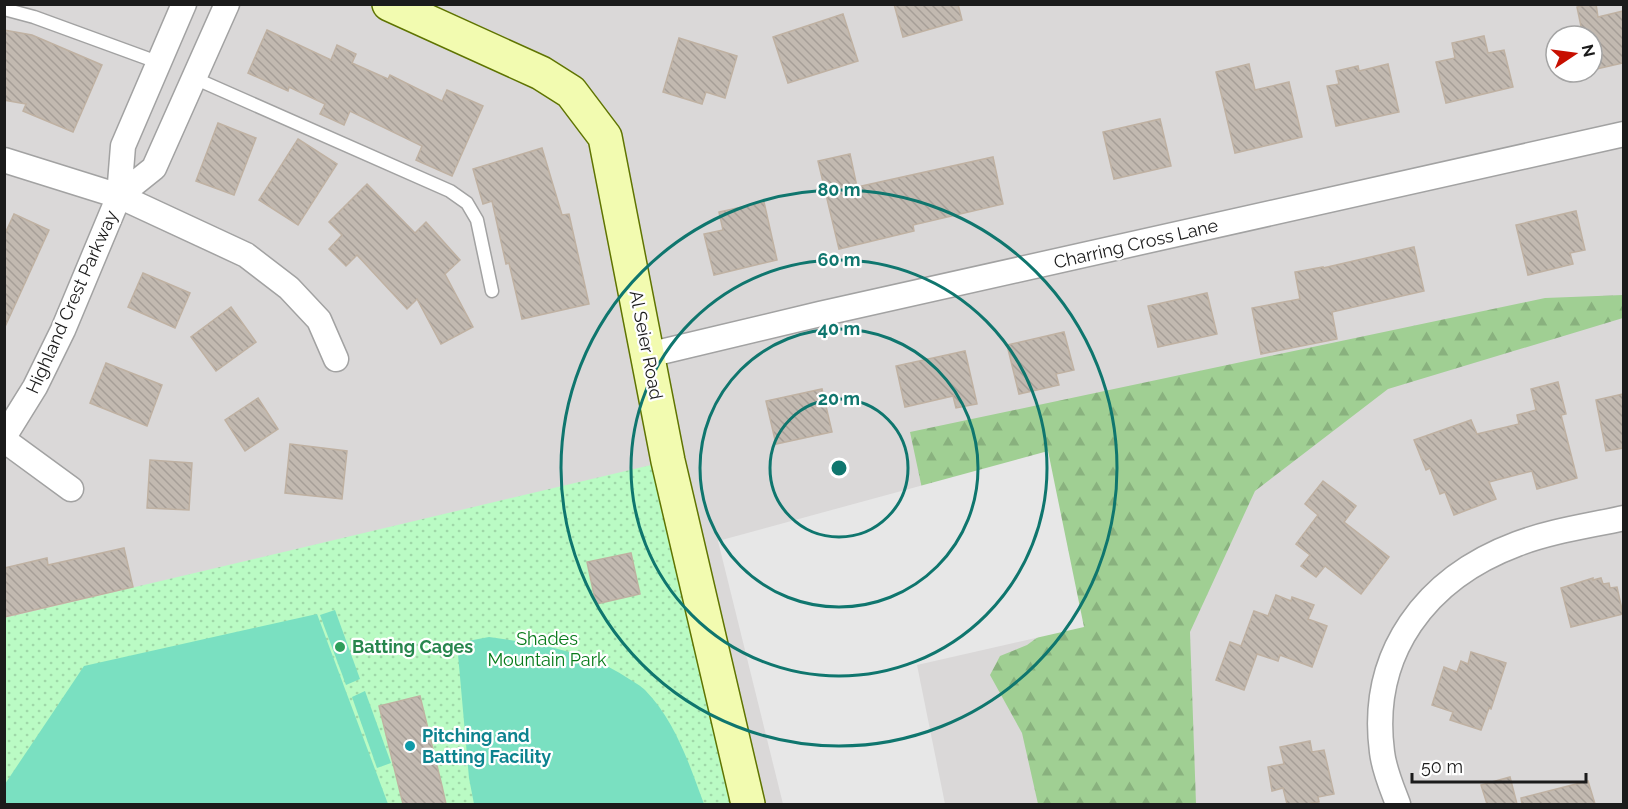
<svg xmlns="http://www.w3.org/2000/svg" width="1628" height="809" font-family="Raleway,sans-serif">
<style>
.residential{fill:#dad8d8;fill-rule:evenodd}
.forest{fill:url(#forest-firs)}
.park{fill:url(#park-dots)}
.pitch{fill:#7ae0c1}
.parking{fill:#e7e7e7}
.building{fill:url(#building-back-hatch);stroke:#bfb1a2;stroke-width:1.5}
.lines{fill:none;stroke-linecap:round;stroke-linejoin:round}
.lane-casing{stroke:#a2a2a2;stroke-width:15}
.street-casing{stroke:#a2a2a2;stroke-width:27}
.secondary-casing{stroke:#5f7401;stroke-width:36}
.lane{stroke:#fff;stroke-width:12}
.street{stroke:#fff;stroke-width:24}
.secondary{stroke:#f2fbb0;stroke-width:33}
.ring{fill:none;stroke:#0f766e;stroke-width:3}
.leisure-dot{fill:#2e9e5b;stroke:#fff;stroke-width:2}
.culture-dot{fill:#0f9aa8;stroke:#fff;stroke-width:2}
.labels{text-anchor:middle;stroke-width:4.5;stroke-linejoin:round;paint-order:stroke}
.street-label{font-size:18px;fill:#1b1b1b;stroke:#fff}
.park-label{font-size:18px;fill:#077b1a;stroke:#fff}
.leisure-label{font-size:18px;font-weight:bold;fill:#27864d;stroke:#fff;text-anchor:start}
.culture-label{font-size:18px;font-weight:bold;fill:#0d838f;stroke:#fff;text-anchor:start}
.centre{fill:#0f766e;stroke:#fff;stroke-width:3}
.ring-label{font-size:18px;text-anchor:middle;font-weight:bold;fill:#0f766e;stroke:#fff;stroke-width:4.5;stroke-linejoin:round;paint-order:stroke}
</style>
<defs>
<pattern id="forest-firs" width="22" height="20" patternUnits="userSpaceOnUse" patternTransform="scale(1.5)"><rect width="22" height="20" fill="#a0cf93"/><path d="M5 1l3.5 6h-7zM16 11l3.5 6h-7z" fill="#89b17e"/></pattern>
<pattern id="park-dots" width="8" height="8" patternUnits="userSpaceOnUse" patternTransform="scale(1.5)"><rect width="8" height="8" fill="#bafbc4"/><path d="M2 2h.1M6 6h.1" fill="none" stroke="#9fd7a8" stroke-width="1.8" stroke-linecap="round"/></pattern>
<pattern id="building-back-hatch" width="6" height="6" patternUnits="userSpaceOnUse" patternTransform="scale(1.5)"><rect width="6" height="6" fill="#c2b9b0"/><path d="M-1 5l2 2M0 0l6 6M5-1l2 2" fill="none" stroke="#a69e97"/></pattern>
</defs>
<rect width="100%" height="100%" fill="#edeae0"/>
<path class="residential" d="M5,5H1623V804H5ZM1556,36H1592V72H1556Z"/>
<path class="forest" d="M1623,295V318L1388,389L1255,491L1190,632L1196,804H1038L1022,733L990,675L1000,656L1027,645L1063,619L924,498L910,432L1545,298Z"/>
<path class="park" d="M668,461L737,804H5L4,618Z"/>
<g class="pitch">
<path d="M335,610L360,679L346,685L320,615Z"/>
<path d="M317,614L388,804H5V784L84,666Z"/>
<path d="M489,637C537,644 585,650 626,677C632,681 640,685 645,690C676,722 689,764 704,804H474L469,778L457,643Z"/>
<path d="M365,691L391,763L377,768L352,697Z"/>
</g>
<path class="parking" d="M1048,451L1084,627L917,665L945,804H783L718,541Z"/>
<g class="building">
<path d="M894,4H958L962,20L903,37Z"/>
<path d="M1589,4H1596L1598,17L1623,11V63L1592,70V36H1583L1577,7Z"/>
<path d="M843,14L858,61L788,83L773,37Z"/>
<path d="M4,30L32,35L102,65L73,132L23,111L26,104L4,100Z"/>
<path d="M267,30L331,60L337,45L356,54L352,63L388,79L390,75L442,101L447,90L483,106L452,176L416,160L422,146L350,111L344,125L320,114L325,104L289,87L288,91L248,73Z"/>
<path d="M1484,36L1488,53L1504,50L1513,87L1446,103L1436,62L1455,58L1452,43Z"/>
<path d="M679,38L737,56L725,98L706,92L702,104L663,92Z"/>
<path d="M1249,64L1255,90L1289,82L1302,137L1235,153L1216,72Z"/>
<path d="M1388,64L1399,112L1336,126L1327,86L1339,84L1336,71L1358,66L1359,71Z"/>
<path d="M1160,119L1171,166L1114,179L1103,132Z"/>
<path d="M218,123L256,138L234,195L196,181Z"/>
<path d="M298,139L337,164L298,225L259,200Z"/>
<path d="M542,148L562,215L569,214L589,304L522,319L509,263L506,264L492,201L483,204L473,169Z"/>
<path d="M850,154L857,187L993,157L1003,204L913,225L914,231L839,249L818,161Z"/>
<path d="M367,184L415,233L426,222L460,260L445,274L473,327L441,344L417,299L407,309L357,255L346,266L329,249L342,235L329,222Z"/>
<path d="M764,202L777,260L714,275L704,234L723,230L719,212Z"/>
<path d="M1576,211L1585,250L1570,253L1573,264L1528,275L1516,225Z"/>
<path d="M14,214L49,230L4,329V236Z"/>
<path d="M1414,247L1424,291L1332,312L1337,339L1261,354L1252,308L1300,299L1295,272L1323,267V268Z"/>
<path d="M143,273L190,293L175,328L128,307Z"/>
<path d="M1207,293L1217,334L1158,347L1148,306Z"/>
<path d="M231,307L256,342L216,371L191,337Z"/>
<path d="M1064,332L1074,370L1056,374L1059,385L1019,394L1007,345Z"/>
<path d="M965,351L977,404L956,408L953,396L905,407L896,366Z"/>
<path d="M106,363L162,385L147,426L90,403Z"/>
<path d="M1558,382L1566,414L1561,415L1577,478L1537,489L1532,471L1489,482L1496,499L1454,515L1445,492L1440,494L1430,468L1426,470L1414,440L1471,420L1477,434L1519,424L1517,415L1536,410L1531,389Z"/>
<path d="M822,389L832,432L776,444L766,401Z"/>
<path d="M1623,394V448L1606,451L1596,400Z"/>
<path d="M258,398L278,429L245,451L225,420Z"/>
<path d="M290,444L347,451L342,499L285,493Z"/>
<path d="M150,460L192,463L189,510L147,508Z"/>
<path d="M1323,481L1356,506L1344,522L1389,557L1361,594L1325,566L1316,577L1301,566L1310,555L1296,544L1318,515L1305,504Z"/>
<path d="M124,548L133,587L4,617V568L47,558L48,565Z"/>
<path d="M631,553L640,594L596,604L587,562Z"/>
<path d="M1593,578V580L1601,578L1603,584L1609,583L1610,588L1617,587L1623,614L1571,627L1561,588Z"/>
<path d="M1276,595L1291,601L1292,597L1314,605L1308,619L1327,626L1312,667L1280,655L1278,661L1257,654L1244,690L1216,680L1230,642L1241,646L1254,611L1268,616Z"/>
<path d="M1471,652L1506,663L1491,709L1489,708L1481,730L1450,720L1453,712L1432,705L1444,667L1457,672L1461,661L1468,664Z"/>
<path d="M420,696L442,786L446,804H403L401,796L379,706Z"/>
<path d="M1310,741L1312,752L1324,750L1334,794L1318,797L1319,802L1307,804H1287L1283,788L1272,791L1268,767L1284,764L1280,747Z"/>
<path d="M1510,777L1517,804H1487L1481,785Z"/>
<path d="M1588,781L1595,804H1522L1521,798Z"/>
</g>
<g class="lines">
<defs>
<g id="lane">
<path d="M4,9L34,17L160,63"/>
<path d="M194,78L450,191L467,203L477,220L492,291"/>
</g>
<g id="street">
<path d="M184,4L123,146L119,196L154,168L227,4"/>
<path d="M4,160L119,196L246,255L289,288L319,320L336,359"/>
<path d="M648,355L820,314L1624,134"/>
<path d="M4,437L35,387L63,330L119,196"/>
<path d="M4,440L71,489"/>
<path d="M1398,804C1392,788 1384,770 1382,752C1369,653 1426,578 1517,544C1551,531 1588,526 1624,518"/>
</g>
<path id="secondary" d="M389,4L541,73L571,92L605,137L668,461L748,804"/>
</defs>
<use href="#lane" class="lane-casing"/>
<use href="#street" class="street-casing"/>
<use href="#secondary" class="secondary-casing"/>
<use href="#lane" class="lane"/>
<use href="#street" class="street"/>
<use href="#secondary" class="secondary"/>
</g>
<g class="ring">
<circle cx="839" cy="468" r="69"/>
<circle cx="839" cy="468" r="139"/>
<circle cx="839" cy="468" r="208"/>
<circle cx="839" cy="468" r="278"/>
</g>
<circle class="leisure-dot" cx="340" cy="647" r="6"/>
<circle class="culture-dot" cx="410" cy="746" r="6"/>
<g class="labels">
<g class="street-label">
<text transform="translate(1136 244) rotate(-13)" y="6">Charring Cross Lane</text>
<text transform="translate(72 302) rotate(-66)" y="6">Highland Crest Parkway</text>
<text transform="translate(646 345) rotate(79)" y="6">Al Seier Road</text>
</g>
<g class="park-label">
<text x="547" y="645">Shades<tspan x="547" dy="21">Mountain Park</tspan></text>
</g>
<g class="leisure-label">
<text x="352" y="653">Batting Cages</text>
</g>
<g class="culture-label">
<text x="422" y="742">Pitching and<tspan x="422" dy="21">Batting Facility</tspan></text>
</g>
</g>
<circle cx="839" cy="468" r="9" class="centre"/>
<g class="ring-label">
<text x="839" y="196">80 m</text>
<text x="839" y="266">60 m</text>
<text x="839" y="335">40 m</text>
<text x="839" y="405">20 m</text>
</g>
<rect width="1628" height="809" fill="none" stroke="#1b1b1b" stroke-width="12"/>
<g transform="translate(1574 54) rotate(77)"><circle r="28" fill="#ffffff" stroke="#a4a4a4" stroke-width="1.5"/>
<path d="M0-4.5L10 22L0 15L-10 22Z" fill="#c70f00"/>
<text y="-9" font-size="16" font-weight="bold" text-anchor="middle" fill="#1b1b1b">N</text>
</g>
<path d="M1412 773v9h174v-9" fill="none" stroke="#1b1b1b" stroke-width="3"/>
<text x="1421" y="773" font-size="18" fill="#1b1b1b" stroke="#ffffff" stroke-width="4.5" paint-order="stroke">50 m</text>
</svg>
